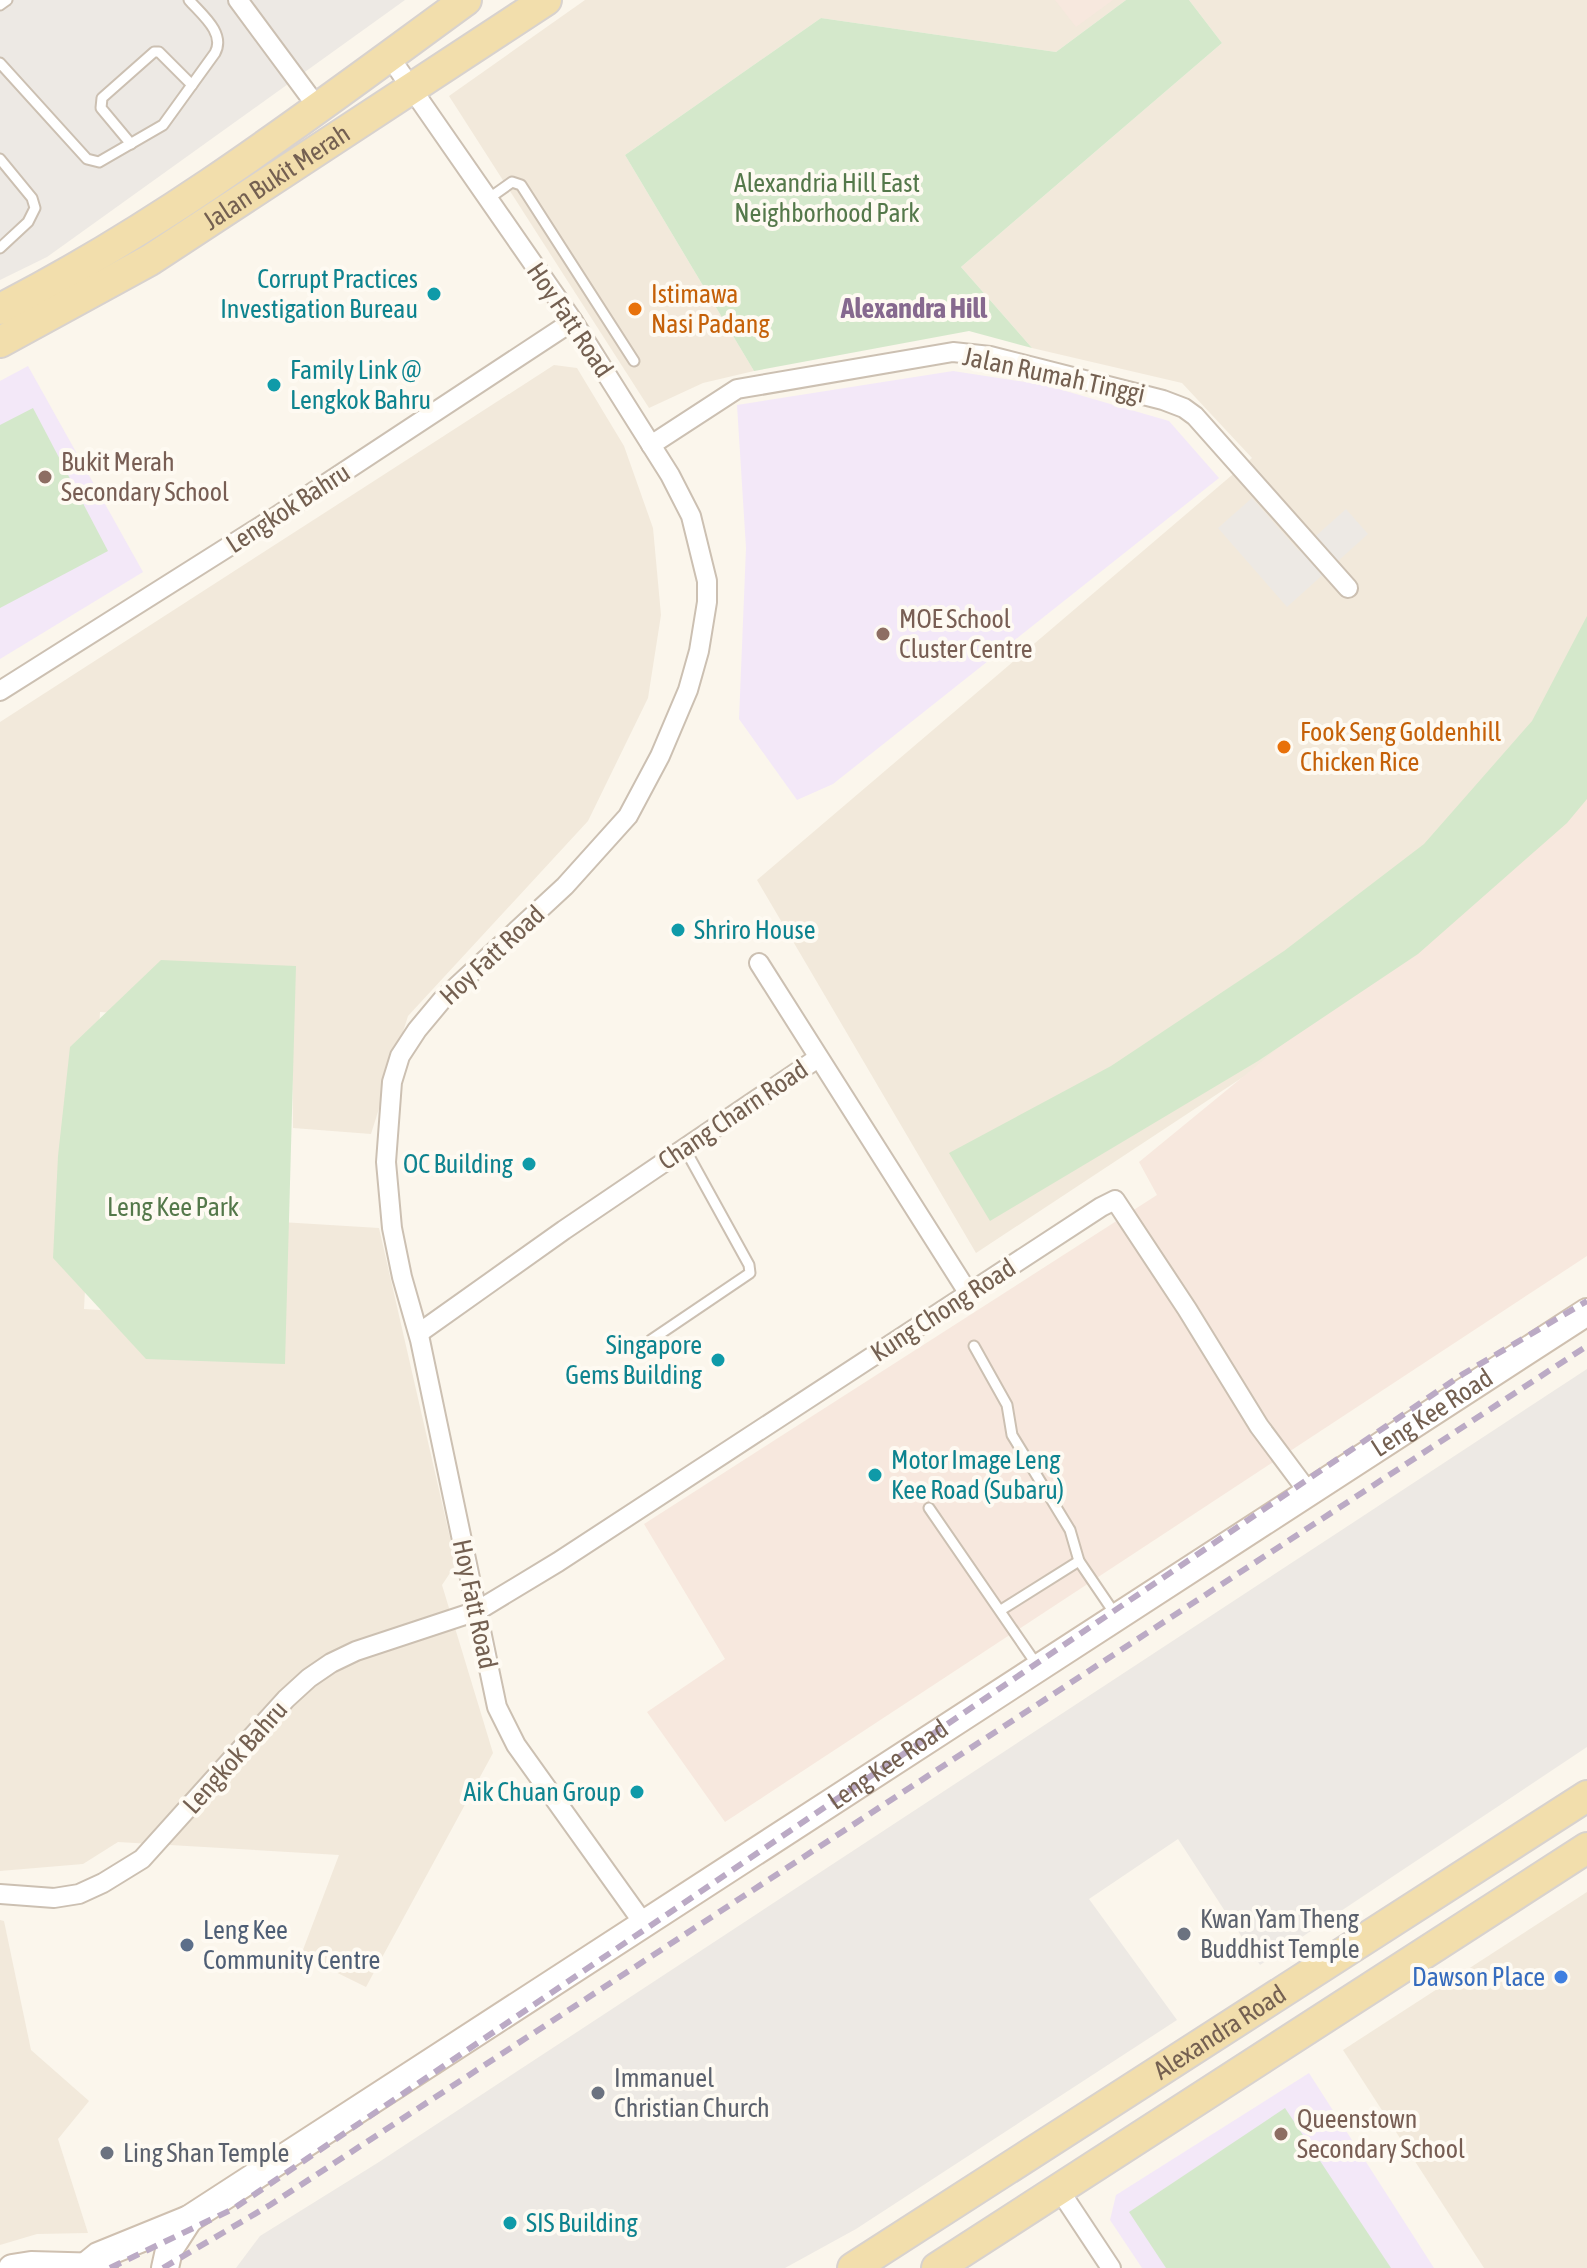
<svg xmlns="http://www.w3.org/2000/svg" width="1587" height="2268" font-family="'Asap Condensed',sans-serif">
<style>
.residential{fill:#f2e9db}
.commercial{fill:#f7e8de}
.industrial{fill:#ede9e4}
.education{fill:#f3e8f8}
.green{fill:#d4e8cb}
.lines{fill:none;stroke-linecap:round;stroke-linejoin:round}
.lane-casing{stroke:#ccc0b2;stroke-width:13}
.street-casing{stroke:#ccc0b2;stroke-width:22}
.secondary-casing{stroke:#cfc0b0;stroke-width:30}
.primary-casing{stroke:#d8d2ce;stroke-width:34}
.lane{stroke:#fff;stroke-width:9}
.street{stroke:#fff;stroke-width:18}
.secondary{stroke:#fff;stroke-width:26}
.primary{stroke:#f2deac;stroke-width:30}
.rail{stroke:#bbaac5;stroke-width:6;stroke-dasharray:12 8;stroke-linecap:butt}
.culture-dot{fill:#0f9aa8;stroke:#fefaf2;stroke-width:3}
.food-dot{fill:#e8710a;stroke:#fefaf2;stroke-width:3}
.education-dot{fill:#8d6e63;stroke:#fefaf2;stroke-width:3}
.worship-dot{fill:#6b7280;stroke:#fefaf2;stroke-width:3}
.service-dot{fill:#5c6f8a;stroke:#fefaf2;stroke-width:3}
.shop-dot{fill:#3f7fe0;stroke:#fefaf2;stroke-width:3}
.labels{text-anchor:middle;stroke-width:8;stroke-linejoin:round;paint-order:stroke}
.street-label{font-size:26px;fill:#746051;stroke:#fefaf2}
.park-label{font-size:26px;fill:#54784a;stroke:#fefaf2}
.culture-label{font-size:26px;fill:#0d838f;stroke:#fefaf2;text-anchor:end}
.food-label{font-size:26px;fill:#c56008;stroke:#fefaf2;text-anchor:start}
.education-label{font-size:26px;fill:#785e54;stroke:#fefaf2;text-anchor:start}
.worship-label{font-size:26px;fill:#5b616d;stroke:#fefaf2;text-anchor:start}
.service-label{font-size:26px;fill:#4e5e75;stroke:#fefaf2;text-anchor:start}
.shop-label{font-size:26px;fill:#366cbe;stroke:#fefaf2;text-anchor:end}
.neighbourhood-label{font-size:28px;font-weight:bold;fill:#86698f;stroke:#fefaf2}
</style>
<rect width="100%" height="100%" fill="#fbf6ec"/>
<g class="residential">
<path d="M585,0H1126L1056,52L821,18L625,155L754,371L703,383L649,408L449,96Z"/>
<path d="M1189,0H1587V796L1375,990L976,1253L757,880L1252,458L1182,383L1032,348L961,267L1222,43Z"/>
<path d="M554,365L577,368L624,446L653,528L661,615L648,698L588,821L408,1016L371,1134L293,1128L292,1025L100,1012L84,1309L273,1321L281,1222L379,1228L456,1564L442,1585L493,1753L366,1987L301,1955L339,1855L118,1842L83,1864L0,1871V722Z"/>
<path d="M1587,1892V2268H1484L1343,2050Z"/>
<path d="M0,1920L4,1921L31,2050L89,2101L58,2139L88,2233L37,2234L0,2245Z"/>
</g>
<g class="commercial">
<path d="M1055,0H1113L1076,27Z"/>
<path d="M1587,795V1256L725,1822L647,1712L725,1659L644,1524L1157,1195L1139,1162Z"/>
</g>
<g class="industrial">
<path d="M0,0H405L47,257L0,280Z"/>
<path d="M1252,498L1299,551L1346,509L1368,534L1287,607L1218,528Z"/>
<path d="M1587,1369V1747L1260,1965L1178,1839L1089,1899L1177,2020L856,2229L785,2268H236L260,2236L379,2162Z"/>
</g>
<g class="education">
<path d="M28,366L143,572L0,659V381Z"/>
<path d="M953,371L1045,385L1169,421L1219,478L833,784L797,800L739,719L746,548L737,405Z"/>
<path d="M1309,2073L1434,2268H1142L1110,2220L1116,2195Z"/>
</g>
<g class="green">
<path d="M1126,0H1189L1222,43L961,267L1032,348L969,331L754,371L625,155L821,18L1056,52Z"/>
<path d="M33,408L108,551L0,608V425Z"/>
<path d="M1587,616V799L1567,823L1418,954L1258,1061L990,1221L949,1153L1111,1066L1284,951L1424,844L1532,721Z"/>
<path d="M161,960L296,966L285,1364L146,1359L53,1258L58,1156L70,1047Z"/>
<path d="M1285,2108L1391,2268H1166L1129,2212Z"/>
</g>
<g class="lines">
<defs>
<g id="lane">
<path d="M0,5L7,0"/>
<path d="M0,63L87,159L99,162L163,125L215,53C226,33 201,14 189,0"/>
<path d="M131,144L101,108L102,98L154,52H159L192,85"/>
<path d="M0,159L32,198L35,208L28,222L0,248"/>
<path d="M488,199L512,182L521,185L634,361"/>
<path d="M651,1340L750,1273L749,1265L685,1149"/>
<path d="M974,1346L1007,1405L1012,1435L1070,1530L1079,1561L1115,1614"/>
<path d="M929,1508L1037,1665"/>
<path d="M1001,1610L1079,1561"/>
</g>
<g id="street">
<path d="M238,0L318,108"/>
<path d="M389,56L573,321L670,475L691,516L707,581V602L699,651L688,690L660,756L628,816L565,886L442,1000L417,1030L400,1056L392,1082L386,1162L392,1228L402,1277L420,1340L497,1707L516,1745L644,1924"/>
<path d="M651,445L737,389L953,352L990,356L1163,400L1184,408L1195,416L1348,588"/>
<path d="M0,691L277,516L573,321"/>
<path d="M759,963L969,1294"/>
<path d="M419,1333L564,1230L818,1058"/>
<path d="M0,1894L54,1898L79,1894L103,1883L142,1859L286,1699L309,1678L331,1663L356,1651L477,1611L558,1562L1101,1207L1115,1200L1187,1309L1259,1426L1309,1493"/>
<path d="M1058,2188L1111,2268"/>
</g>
<g id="secondary">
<path id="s1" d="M87,2265L98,2256L189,2219L1587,1312"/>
<path d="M12,2268L31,2265L104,2267"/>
<path d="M165,2268L169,2250L189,2219"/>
</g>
<g id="primary">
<path d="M0,309C167,224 315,110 466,0"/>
<path id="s2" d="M0,342L150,260L546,0"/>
<path id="s3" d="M853,2268L1587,1796"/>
<path d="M937,2268L1587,1848"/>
</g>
</defs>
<use href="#lane" class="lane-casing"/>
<use href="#street" class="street-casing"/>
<use href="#secondary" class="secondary-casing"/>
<use href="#primary" class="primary-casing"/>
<use href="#lane" class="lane"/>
<use href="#street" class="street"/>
<use href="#secondary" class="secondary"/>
<use href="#primary" class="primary"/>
<g class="rail">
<path id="s4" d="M110,2268L233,2209L1463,1374L1587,1301"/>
<path d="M163,2268L270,2205L1587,1346"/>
</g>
</g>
<g class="culture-dot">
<circle cx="434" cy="294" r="8"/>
<circle cx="274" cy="385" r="8"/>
<circle cx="678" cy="930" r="8"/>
<circle cx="529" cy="1164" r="8"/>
<circle cx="718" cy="1360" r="8"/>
<circle cx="875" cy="1475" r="8"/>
<circle cx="637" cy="1792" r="8"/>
<circle cx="510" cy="2223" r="8"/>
</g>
<g class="food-dot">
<circle cx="635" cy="309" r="8"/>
<circle cx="1284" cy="747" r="8"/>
</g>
<g class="education-dot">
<circle cx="45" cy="477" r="8"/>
<circle cx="883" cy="634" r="8"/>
<circle cx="1281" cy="2134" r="8"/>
</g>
<g class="worship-dot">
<circle cx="1184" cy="1934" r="8"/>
<circle cx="598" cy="2093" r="8"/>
<circle cx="107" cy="2153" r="8"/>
</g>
<circle class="service-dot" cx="187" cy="1945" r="8"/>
<circle class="shop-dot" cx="1561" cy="1977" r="8"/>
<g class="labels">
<g class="street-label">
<text dy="9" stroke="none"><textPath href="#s2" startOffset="322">Jalan Bukit Merah</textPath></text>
<text transform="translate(570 320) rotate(56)" y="9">Hoy Fatt Road</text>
<text transform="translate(1054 375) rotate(12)" y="9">Jalan Rumah Tinggi</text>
<text transform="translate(288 508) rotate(-33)" y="9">Lengkok Bahru</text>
<text transform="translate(492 955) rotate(-43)" y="9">Hoy Fatt Road</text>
<text transform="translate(733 1115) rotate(-34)" y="9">Chang Charn Road</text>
<text transform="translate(943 1310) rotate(-33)" y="9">Kung Chong Road</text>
<text dy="9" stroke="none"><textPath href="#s1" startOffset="1594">Leng Kee Road</textPath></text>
<text transform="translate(475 1604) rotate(78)" y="9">Hoy Fatt Road</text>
<text transform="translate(235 1757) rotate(-48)" y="9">Lengkok Bahru</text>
<text dy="9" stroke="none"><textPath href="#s4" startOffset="928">Leng Kee Road</textPath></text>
<text dy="9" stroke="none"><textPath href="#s3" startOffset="436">Alexandra Road</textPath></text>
</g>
<g class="park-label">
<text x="827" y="192">Alexandria Hill East<tspan x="827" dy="30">Neighborhood Park</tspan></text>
<text x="173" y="1216">Leng Kee Park</text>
</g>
<g class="culture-label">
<text x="418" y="288">Corrupt Practices<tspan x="418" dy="30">Investigation Bureau</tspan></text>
<text x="290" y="379" text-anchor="start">Family Link @<tspan x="290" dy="30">Lengkok Bahru</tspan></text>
<text x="694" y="939" text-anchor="start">Shriro House</text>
<text x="513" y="1173">OC Building</text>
<text x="702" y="1354">Singapore<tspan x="702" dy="30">Gems Building</tspan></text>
<text x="891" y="1469" text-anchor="start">Motor Image Leng<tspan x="891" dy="30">Kee Road (Subaru)</tspan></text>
<text x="621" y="1801">Aik Chuan Group</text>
<text x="526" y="2232" text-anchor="start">SIS Building</text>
</g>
<g class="food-label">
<text x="651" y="303">Istimawa<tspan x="651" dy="30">Nasi Padang</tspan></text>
<text x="1300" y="741">Fook Seng Goldenhill<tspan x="1300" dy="30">Chicken Rice</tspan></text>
</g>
<g class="education-label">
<text x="61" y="471">Bukit Merah<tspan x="61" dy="30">Secondary School</tspan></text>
<text x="899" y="628">MOE School<tspan x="899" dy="30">Cluster Centre</tspan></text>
<text x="1297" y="2128">Queenstown<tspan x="1297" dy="30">Secondary School</tspan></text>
</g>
<g class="worship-label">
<text x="1200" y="1928">Kwan Yam Theng<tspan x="1200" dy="30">Buddhist Temple</tspan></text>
<text x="614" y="2087">Immanuel<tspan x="614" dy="30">Christian Church</tspan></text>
<text x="123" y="2162">Ling Shan Temple</text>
</g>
<g class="service-label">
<text x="203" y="1939">Leng Kee<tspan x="203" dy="30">Community Centre</tspan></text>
</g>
<g class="shop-label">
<text x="1545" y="1986">Dawson Place</text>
</g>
<g class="neighbourhood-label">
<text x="914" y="318">Alexandra Hill</text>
</g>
</g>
</svg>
